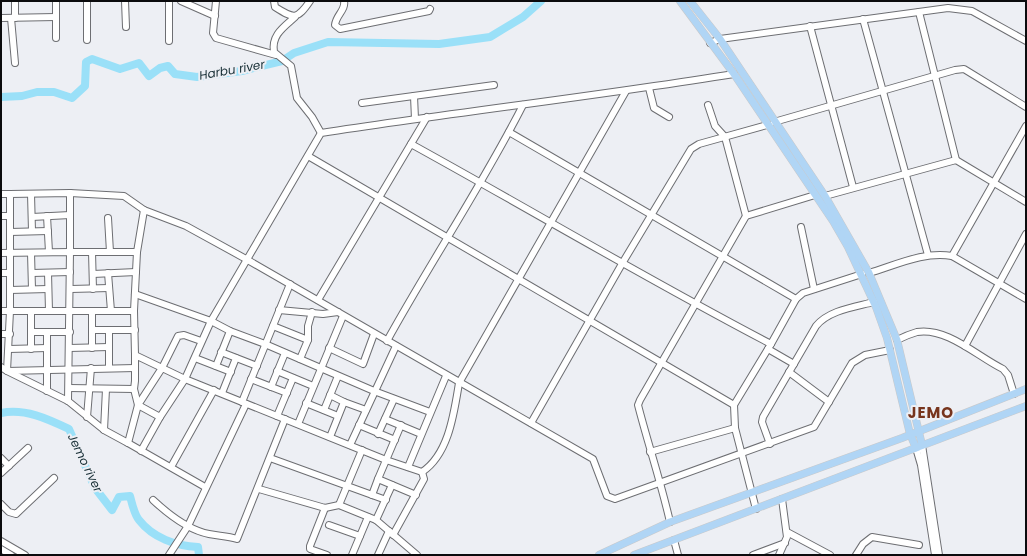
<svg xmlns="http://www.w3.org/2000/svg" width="1027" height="556" font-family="Poppins,sans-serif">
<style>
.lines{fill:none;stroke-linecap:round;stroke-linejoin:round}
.river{stroke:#9ae0f8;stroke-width:8}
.minor-casing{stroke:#6d6e72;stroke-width:8}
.major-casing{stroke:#c9c9ca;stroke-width:8}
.minor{stroke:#fff;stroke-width:6}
.major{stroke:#b0d5f5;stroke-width:7}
.labels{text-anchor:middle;stroke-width:4;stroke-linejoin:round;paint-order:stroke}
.water-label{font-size:12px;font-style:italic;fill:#162d34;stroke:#edeff4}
.district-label{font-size:15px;font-weight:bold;letter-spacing:1px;fill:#77341c;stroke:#edeff4}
</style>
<rect width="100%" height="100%" fill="#edeff4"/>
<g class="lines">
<g class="river">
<path d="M1,97L22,96L37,92H54L72,98L85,86L86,62L92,59L120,69L139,63L149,76L160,68L168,66L175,74L197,77L242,71L282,61L294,53L328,42L439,44L490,37L523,17L541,1"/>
<path d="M1,413C25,408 48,419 69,429L95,488L112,510L119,497L130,496C132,503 134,514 139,520C153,538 176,546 198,547L199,555"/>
</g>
<defs>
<g id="minor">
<path d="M56,1V38"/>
<path d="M87,1V40"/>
<path d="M125,1L126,27"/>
<path d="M181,1L215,16"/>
<path d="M216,1L213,33L216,38L276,55"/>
<path d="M274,1L275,7C294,19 297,20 310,1"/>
<path d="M344,1C346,10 336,15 335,25L340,29L429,11L430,9"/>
<path d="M919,12L956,160"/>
<path d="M295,17C284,27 271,35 274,52L291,66L297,98L312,117L321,133"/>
<path d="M1,18L56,17"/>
<path d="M11,18L15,63"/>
<path d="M15,18V1"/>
<path d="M863,19L928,255"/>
<path d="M810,26L853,187"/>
<path d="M169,41V1"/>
<path d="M710,43L720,39L948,8L972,11L1026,41"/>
<path d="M649,88L654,108L669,117"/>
<path d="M414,96L415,119"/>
<path d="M362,103L494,85"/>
<path d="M708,105L715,126L725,137L746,216"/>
<path d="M774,122L955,70L964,69L1026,107"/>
<path d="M509,132L796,299"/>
<path d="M411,144C531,210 650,281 771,344"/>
<path d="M308,156L734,405"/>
<path d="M70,193L124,196L144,210"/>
<path d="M1,194H10"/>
<path d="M31,194L32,231"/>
<path d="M825,196L956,160L1026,202"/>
<path d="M1,216H10"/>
<path d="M47,216L49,252"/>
<path d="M32,217L70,215"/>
<path d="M108,218L110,252"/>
<path d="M801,227L814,289"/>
<path d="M10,232L48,231"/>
<path d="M92,252L93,289"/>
<path d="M137,252L144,210L186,226L246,259L593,459L607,496L615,499L814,427L852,363L865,355L890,350"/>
<path d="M1,253L70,252L68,401"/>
<path d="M31,253L32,289"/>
<path d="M952,256L1026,126"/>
<path d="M1,273H10"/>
<path d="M32,273L70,272"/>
<path d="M48,273L49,311"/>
<path d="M108,273L111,311"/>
<path d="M869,273C896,265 924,251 952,256L1026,299"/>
<path d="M93,274L136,272"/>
<path d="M71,289L109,288"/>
<path d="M10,290L48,289"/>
<path d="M135,294L211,321L230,331L265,344L374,391L430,412"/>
<path d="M318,300L427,117"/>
<path d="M279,310L323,314L338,312"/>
<path d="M1,311H10V194L70,193V252H137L134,311"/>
<path d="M31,311V349"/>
<path d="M92,311V348"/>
<path d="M273,326L308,340"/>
<path d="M92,330H135"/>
<path d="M32,332H70"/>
<path d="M1,334H10"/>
<path d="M897,340C903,337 910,334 917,332C947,327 978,357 1003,369L1008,375L1014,394"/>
<path d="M387,341C431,261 482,186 523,105"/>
<path d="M965,346L1026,234"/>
<path d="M69,348L109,347"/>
<path d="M329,348L363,364L374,334"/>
<path d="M9,349L47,348"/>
<path d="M768,349L794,364"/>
<path d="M221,352L257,366"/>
<path d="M135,355V381L134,389L138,405L128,443L104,430L68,401L7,371L10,311H134L135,355L185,379L386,460L422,472"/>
<path d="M195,358L231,372"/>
<path d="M300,359L308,340V326L312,312"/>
<path d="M216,366L230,331"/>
<path d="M1,367L7,371L135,368"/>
<path d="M109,368V330"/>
<path d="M277,371L313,386"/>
<path d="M789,372L829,402"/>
<path d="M251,379L287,393"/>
<path d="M271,387L285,353"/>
<path d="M69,388L134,389"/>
<path d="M47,391V332"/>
<path d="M222,393L236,358"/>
<path d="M330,395L344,402L366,410"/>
<path d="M242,402L290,284"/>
<path d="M306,403L338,416"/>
<path d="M324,410L338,376"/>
<path d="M277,416L293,378"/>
<path d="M87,417L91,368"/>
<path d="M160,417L138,405L162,368L178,336L184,335L201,341"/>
<path d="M385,419L421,434"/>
<path d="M531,423L623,262L691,149L699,144L767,125"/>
<path d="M298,424L343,316"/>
<path d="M359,425L395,440"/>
<path d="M401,425L378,479L416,495"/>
<path d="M104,430L106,389"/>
<path d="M378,434L394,399"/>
<path d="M330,437L344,402"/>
<path d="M128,443L205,487"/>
<path d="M770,444L762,422L763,417L816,326C829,310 855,307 874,302"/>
<path d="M350,445L396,346"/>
<path d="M922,445L939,555"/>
<path d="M916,448L921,465L935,555"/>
<path d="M141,451L160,417L185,379L211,321L321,133C458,112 597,96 734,74"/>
<path d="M650,452L735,428"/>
<path d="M1,458L9,466"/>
<path d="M270,458L386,500"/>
<path d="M171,467L214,390"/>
<path d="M408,467L446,376"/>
<path d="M422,472C449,454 454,413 459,383L626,91"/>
<path d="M1,473L28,448"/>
<path d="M259,489L325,508L339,505L376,520L417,555"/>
<path d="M372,495L378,479"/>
<path d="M153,500C168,514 188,530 209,534C219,536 228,536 237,539L285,419"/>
<path d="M1,504L9,512L16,514L54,478"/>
<path d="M339,505L362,450"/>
<path d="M325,508L310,546V549L327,555"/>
<path d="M756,509L735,428L734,405L771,344L796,299L803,293L862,274"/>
<path d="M376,520L392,485"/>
<path d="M670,522C661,482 648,444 638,405L640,400L746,216L815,195"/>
<path d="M329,525L360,536"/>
<path d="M787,532L830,555"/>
<path d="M393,535L424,479L422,472"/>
<path d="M674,540L678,555"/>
<path d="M1,541L25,555"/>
<path d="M1,549L11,555"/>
<path d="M169,555L188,526L246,404"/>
<path d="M352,555L368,517"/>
<path d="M378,555L389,531"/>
<path d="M753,555L785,543"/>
<path d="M779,555L787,537L782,499"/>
<path d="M856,555L863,544L872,537L919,545"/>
</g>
<g id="major">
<path d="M680,1L734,74L833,221L848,247L876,307L887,338L910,434L916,448"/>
<path d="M690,1L720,39L825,196L869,273L897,340L922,445"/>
<path d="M599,555L670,522L902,438L1026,389"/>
<path d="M634,555L1026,406"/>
</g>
</defs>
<use href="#minor" class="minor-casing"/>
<use href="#major" class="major-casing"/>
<use href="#minor" class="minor"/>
<use href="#major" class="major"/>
</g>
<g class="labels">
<g class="water-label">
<text transform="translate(232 70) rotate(-10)" y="4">Harbu river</text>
<text transform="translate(85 463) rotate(64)" y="4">Jemo river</text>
</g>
<g class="district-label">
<text x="931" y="418">JEMO</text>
</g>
</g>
<rect width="1027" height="556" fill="none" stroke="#0b0b0d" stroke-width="4"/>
</svg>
